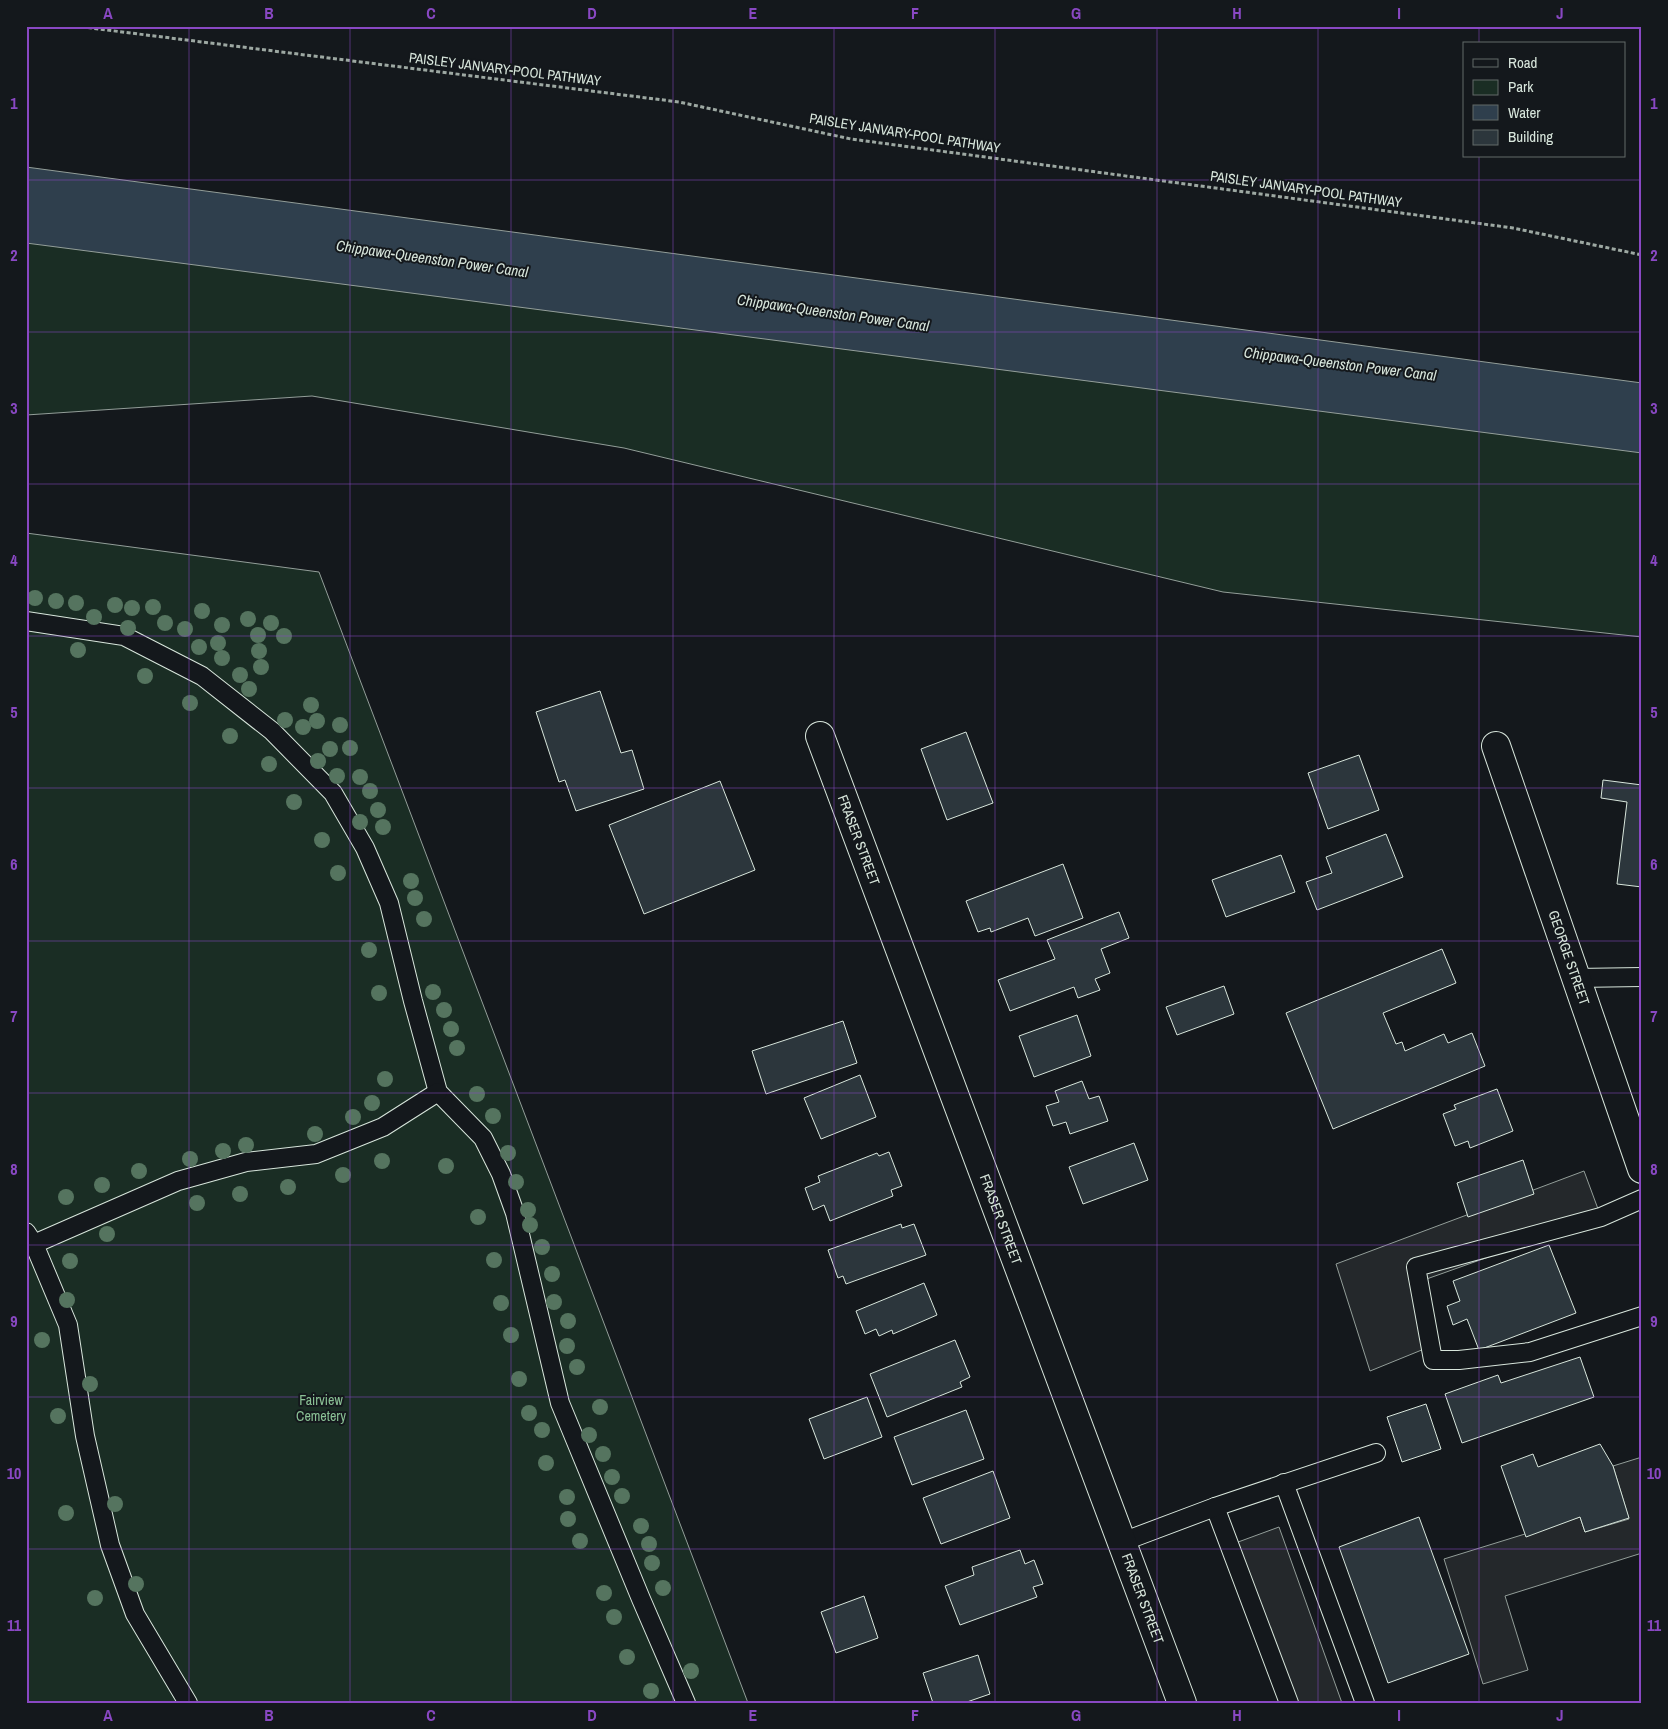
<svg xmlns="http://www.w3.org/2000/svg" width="1668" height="1729" font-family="'Archivo Narrow',sans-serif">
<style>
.green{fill:#1a2d24;stroke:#939e99}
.parking{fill:#24282b;stroke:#939e99}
.water{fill:#2f3f4d;stroke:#939e99}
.building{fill:#2c363c;stroke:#d8e6dc}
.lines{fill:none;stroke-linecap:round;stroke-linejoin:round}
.service-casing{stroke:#d8e6dc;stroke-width:20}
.minor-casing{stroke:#d8e6dc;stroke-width:30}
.path{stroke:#9da8a2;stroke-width:3;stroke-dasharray:4 2.5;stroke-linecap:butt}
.service{stroke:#14181c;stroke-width:18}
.minor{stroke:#14181c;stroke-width:28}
.tree{fill:#55745f}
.grid{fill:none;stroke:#8948c3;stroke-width:1;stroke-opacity:0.55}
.labels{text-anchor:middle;stroke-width:4;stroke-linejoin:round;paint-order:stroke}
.street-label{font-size:14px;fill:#d8e6dc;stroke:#14181c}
.park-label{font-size:14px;fill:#8ac095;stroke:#14181c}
.water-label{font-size:15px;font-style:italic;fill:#d8e6dc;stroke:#14181c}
.neatline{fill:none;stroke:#8948c3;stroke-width:2}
.grid-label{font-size:16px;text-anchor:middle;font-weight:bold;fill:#8948c3}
</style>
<rect width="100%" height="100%" fill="#14181c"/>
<g class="green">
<path d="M26,230L1642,450V637L1223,592L624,448L312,396L26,415Z"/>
<path d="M26,533L319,572L748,1703H26Z"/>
</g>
<g class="parking">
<path d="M1584,1171L1601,1217L1421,1281L1434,1345L1370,1371L1336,1264Z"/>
<path d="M1642,1457V1553L1505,1596L1528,1670L1483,1684L1444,1559L1580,1517L1585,1532L1629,1519L1613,1466Z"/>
<path d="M1279,1527L1342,1703H1286L1230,1545Z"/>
</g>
<path class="water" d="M26,167L1642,383V453L26,243Z"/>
<g class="building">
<path d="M600,691L621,753L632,750L644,789L576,811L565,780L559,782L536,712Z"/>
<path d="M966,732L993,803L947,820L921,749Z"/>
<path d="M1359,755L1379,810L1328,829L1308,773Z"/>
<path d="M1603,780L1642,785V887L1617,884L1627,802L1601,798Z"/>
<path d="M720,781L755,870L644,914L609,825Z"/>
<path d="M1386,834L1403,877L1317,910L1306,882L1332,873L1326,857Z"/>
<path d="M1281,855L1295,892L1226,917L1212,880Z"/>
<path d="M1063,864L1083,918L1035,936L1028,918L991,932L990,928L978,932L966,901Z"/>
<path d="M1119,912L1129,938L1101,949L1110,973L1095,979L1100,990L1078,998L1074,987L1010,1011L998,980L1055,959L1047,940Z"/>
<path d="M1442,949L1456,983L1383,1013L1396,1044L1402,1042L1405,1051L1444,1034L1448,1043L1472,1033L1485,1066L1333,1129L1286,1013Z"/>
<path d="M1224,986L1234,1014L1177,1035L1166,1007Z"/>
<path d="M1077,1015L1091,1056L1034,1077L1019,1036Z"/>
<path d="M843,1021L857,1063L766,1094L752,1051Z"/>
<path d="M860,1075L876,1117L821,1139L804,1098Z"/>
<path d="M1082,1081L1089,1099L1099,1096L1108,1121L1070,1134L1066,1122L1053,1126L1046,1106L1059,1102L1055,1091Z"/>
<path d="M1497,1089L1513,1131L1470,1148L1468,1141L1455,1146L1443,1114L1456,1109L1454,1105Z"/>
<path d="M1134,1143L1148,1180L1083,1204L1069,1167Z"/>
<path d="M889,1152L902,1186L891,1190L893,1196L830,1221L824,1205L813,1210L805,1188L820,1182L818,1176L877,1153L879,1156Z"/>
<path d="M1523,1160L1534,1194L1468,1217L1457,1183Z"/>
<path d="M901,1224L902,1228L914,1224L926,1255L846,1284L843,1276L838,1278L828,1250Z"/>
<path d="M1549,1245L1576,1313L1479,1350L1467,1319L1453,1325L1447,1306L1460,1301L1453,1281Z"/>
<path d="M924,1283L937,1315L893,1334L892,1330L879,1336L876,1329L865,1334L856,1311Z"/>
<path d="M955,1340L970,1377L960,1382L962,1387L887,1417L870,1374Z"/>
<path d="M1580,1357L1594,1397L1462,1443L1445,1394L1498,1375L1501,1383Z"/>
<path d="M867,1397L882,1437L824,1459L809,1419Z"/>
<path d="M1426,1404L1441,1449L1402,1462L1387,1417Z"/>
<path d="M966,1410L984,1459L912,1485L894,1437Z"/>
<path d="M1600,1444L1613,1466L1629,1518L1585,1532L1580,1517L1526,1537L1501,1466L1533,1454L1538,1467Z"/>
<path d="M993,1471L1010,1518L941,1544L923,1498Z"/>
<path d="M1419,1517L1469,1654L1388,1683L1339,1547Z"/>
<path d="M1020,1550L1025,1564L1034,1560L1043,1584L1033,1587L1037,1597L960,1625L945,1586L974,1575L972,1567Z"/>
<path d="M864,1596L878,1638L836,1653L821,1612Z"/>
<path d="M978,1655L990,1694L964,1703H933L923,1673Z"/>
</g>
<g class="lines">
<defs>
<g id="service">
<path d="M26,621L124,636L202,676L272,731L333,793L365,848L389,903L413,1001L438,1092L483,1138L501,1174L515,1213L560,1403L641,1599L686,1703"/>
<path d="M1576,978L1642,977"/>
<path d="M1642,1199L1601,1217L1416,1267L1433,1360H1459L1530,1352L1642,1316"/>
<path d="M26,1232L34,1244L68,1325L85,1436L110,1545L135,1614L188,1703"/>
<path d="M26,1245L34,1244L178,1181L246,1162L316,1154L383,1127L438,1092"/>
<path d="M1284,1483L1365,1703"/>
<path d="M1215,1507L1289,1703"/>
<path d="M1122,1542L1215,1507L1376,1453"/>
</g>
<g id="minor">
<path id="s1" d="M820,736L1182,1703"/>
<path id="s2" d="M1496,746L1642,1169"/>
</g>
</defs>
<use href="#service" class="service-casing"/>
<use href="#minor" class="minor-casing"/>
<path class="path" d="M75,26L679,102L851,139L1513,228L1642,255"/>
<use href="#service" class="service"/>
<use href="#minor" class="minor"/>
</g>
<g class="tree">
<circle cx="35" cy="598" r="8"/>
<circle cx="56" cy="601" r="8"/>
<circle cx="76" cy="603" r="8"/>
<circle cx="115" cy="605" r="8"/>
<circle cx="153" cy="607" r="8"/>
<circle cx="132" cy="608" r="8"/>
<circle cx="202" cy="611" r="8"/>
<circle cx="94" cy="617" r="8"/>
<circle cx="248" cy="619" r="8"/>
<circle cx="165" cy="623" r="8"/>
<circle cx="271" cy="623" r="8"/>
<circle cx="222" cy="625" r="8"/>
<circle cx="128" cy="628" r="8"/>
<circle cx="185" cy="629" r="8"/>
<circle cx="258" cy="635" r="8"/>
<circle cx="284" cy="636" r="8"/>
<circle cx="218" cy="643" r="8"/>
<circle cx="199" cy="647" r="8"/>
<circle cx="78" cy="650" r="8"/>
<circle cx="259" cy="651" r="8"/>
<circle cx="222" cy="658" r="8"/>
<circle cx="261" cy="667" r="8"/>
<circle cx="240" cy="675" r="8"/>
<circle cx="145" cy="676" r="8"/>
<circle cx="249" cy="689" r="8"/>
<circle cx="190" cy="703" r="8"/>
<circle cx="311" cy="705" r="8"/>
<circle cx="285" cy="720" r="8"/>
<circle cx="317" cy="721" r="8"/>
<circle cx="340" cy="725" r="8"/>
<circle cx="303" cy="727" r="8"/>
<circle cx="230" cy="736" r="8"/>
<circle cx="350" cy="748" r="8"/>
<circle cx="330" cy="749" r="8"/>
<circle cx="318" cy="761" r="8"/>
<circle cx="269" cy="764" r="8"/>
<circle cx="337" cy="776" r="8"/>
<circle cx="360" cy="777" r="8"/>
<circle cx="370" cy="791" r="8"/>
<circle cx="294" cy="802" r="8"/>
<circle cx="378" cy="810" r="8"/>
<circle cx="360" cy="822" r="8"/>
<circle cx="383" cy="827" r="8"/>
<circle cx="322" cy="840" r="8"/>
<circle cx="338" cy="873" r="8"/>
<circle cx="411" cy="881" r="8"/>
<circle cx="415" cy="898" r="8"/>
<circle cx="424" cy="919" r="8"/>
<circle cx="369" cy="950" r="8"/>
<circle cx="433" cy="992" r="8"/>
<circle cx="379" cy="993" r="8"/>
<circle cx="444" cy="1010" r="8"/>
<circle cx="451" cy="1029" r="8"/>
<circle cx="457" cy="1048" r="8"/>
<circle cx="385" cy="1079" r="8"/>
<circle cx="477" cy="1094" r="8"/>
<circle cx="372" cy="1103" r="8"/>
<circle cx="493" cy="1116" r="8"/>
<circle cx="353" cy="1117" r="8"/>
<circle cx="315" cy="1134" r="8"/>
<circle cx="246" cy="1145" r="8"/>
<circle cx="223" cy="1151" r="8"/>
<circle cx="508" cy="1153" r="8"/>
<circle cx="190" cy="1159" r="8"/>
<circle cx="382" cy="1161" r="8"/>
<circle cx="446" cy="1166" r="8"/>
<circle cx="139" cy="1171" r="8"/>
<circle cx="343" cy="1175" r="8"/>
<circle cx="516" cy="1182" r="8"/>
<circle cx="102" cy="1185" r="8"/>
<circle cx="288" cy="1187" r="8"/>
<circle cx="240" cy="1194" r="8"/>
<circle cx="66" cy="1197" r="8"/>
<circle cx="197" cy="1203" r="8"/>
<circle cx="528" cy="1210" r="8"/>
<circle cx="478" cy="1217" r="8"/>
<circle cx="530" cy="1225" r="8"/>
<circle cx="107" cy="1234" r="8"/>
<circle cx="542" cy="1247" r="8"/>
<circle cx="494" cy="1260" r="8"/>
<circle cx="70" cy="1261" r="8"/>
<circle cx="552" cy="1274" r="8"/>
<circle cx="67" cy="1300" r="8"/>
<circle cx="554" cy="1302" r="8"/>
<circle cx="501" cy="1303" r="8"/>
<circle cx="568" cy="1321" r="8"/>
<circle cx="511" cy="1335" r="8"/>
<circle cx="42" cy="1340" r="8"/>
<circle cx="567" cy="1346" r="8"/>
<circle cx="577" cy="1367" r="8"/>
<circle cx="519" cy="1379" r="8"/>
<circle cx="90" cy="1384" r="8"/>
<circle cx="600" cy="1407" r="8"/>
<circle cx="529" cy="1413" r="8"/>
<circle cx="58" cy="1416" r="8"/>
<circle cx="542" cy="1430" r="8"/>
<circle cx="589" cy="1435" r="8"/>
<circle cx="603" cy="1454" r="8"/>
<circle cx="546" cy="1463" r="8"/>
<circle cx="612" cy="1477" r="8"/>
<circle cx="622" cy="1496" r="8"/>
<circle cx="567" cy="1497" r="8"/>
<circle cx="115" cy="1504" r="8"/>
<circle cx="66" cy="1513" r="8"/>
<circle cx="568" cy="1519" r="8"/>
<circle cx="641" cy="1526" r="8"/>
<circle cx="580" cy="1541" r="8"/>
<circle cx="649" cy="1544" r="8"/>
<circle cx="652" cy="1563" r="8"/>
<circle cx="136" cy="1584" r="8"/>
<circle cx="663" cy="1588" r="8"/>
<circle cx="604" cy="1593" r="8"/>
<circle cx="95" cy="1598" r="8"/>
<circle cx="614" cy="1617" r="8"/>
<circle cx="627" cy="1657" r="8"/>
<circle cx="691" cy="1671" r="8"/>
<circle cx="651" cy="1691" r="8"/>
</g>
<path class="grid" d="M189,26V1703M350,26V1703M511,26V1703M673,26V1703M834,26V1703M995,26V1703M1157,26V1703M1318,26V1703M1479,26V44M1479,156V1703M26,180H1642M26,332H1642M26,484H1642M26,636H1642M26,788H1642M26,941H1642M26,1093H1642M26,1245H1642M26,1397H1642M26,1549H1642"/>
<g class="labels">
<g class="street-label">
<text transform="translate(505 69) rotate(7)" y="5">PAISLEY JANVARY-POOL PATHWAY</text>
<text transform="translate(905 133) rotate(9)" y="5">PAISLEY JANVARY-POOL PATHWAY</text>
<text transform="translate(1306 189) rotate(8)" y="5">PAISLEY JANVARY-POOL PATHWAY</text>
<text dy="5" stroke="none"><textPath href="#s1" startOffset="111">FRASER STREET</textPath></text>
<text dy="5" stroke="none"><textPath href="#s2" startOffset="224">GEORGE STREET</textPath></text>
<text dy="5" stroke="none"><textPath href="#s1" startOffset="516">FRASER STREET</textPath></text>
<text dy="5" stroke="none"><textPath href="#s1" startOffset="921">FRASER STREET</textPath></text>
</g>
<g class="park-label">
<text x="321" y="1405">Fairview<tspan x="321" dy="16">Cemetery</tspan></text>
</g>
<g class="water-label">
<text transform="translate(432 259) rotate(8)" y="5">Chippawa-Queenston Power Canal</text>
<text transform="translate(833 313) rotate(8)" y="5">Chippawa-Queenston Power Canal</text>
<text transform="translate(1340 364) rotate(7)" y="5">Chippawa-Queenston Power Canal</text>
</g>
</g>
<rect width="1668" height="1729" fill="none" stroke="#14181c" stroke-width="55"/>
<rect x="1463" y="42" width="162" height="115" fill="#14181c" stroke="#626a69"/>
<rect x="1473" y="59" width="25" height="8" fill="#14181c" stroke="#626a69"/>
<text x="1508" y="68" font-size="15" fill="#d8e6dc">Road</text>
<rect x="1473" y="80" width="25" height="15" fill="#1a2d24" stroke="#626a69"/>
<text x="1508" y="92" font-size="15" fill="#d8e6dc">Park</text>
<rect x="1473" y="105" width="25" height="15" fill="#2f3f4d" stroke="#626a69"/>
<text x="1508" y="118" font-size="15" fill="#d8e6dc">Water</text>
<rect x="1473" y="130" width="25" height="15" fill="#2c363c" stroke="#626a69"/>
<text x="1508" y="142" font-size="15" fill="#d8e6dc">Building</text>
<rect x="28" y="28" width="1612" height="1674" class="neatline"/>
<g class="grid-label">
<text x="108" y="19">A</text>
<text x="269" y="19">B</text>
<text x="431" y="19">C</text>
<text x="592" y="19">D</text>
<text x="753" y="19">E</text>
<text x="915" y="19">F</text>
<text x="1076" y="19">G</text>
<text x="1237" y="19">H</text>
<text x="1399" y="19">I</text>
<text x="1560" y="19">J</text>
<text x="14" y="109">1</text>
<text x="1654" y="109">1</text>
<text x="14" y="261">2</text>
<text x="1654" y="261">2</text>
<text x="14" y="414">3</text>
<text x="1654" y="414">3</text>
<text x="14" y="566">4</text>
<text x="1654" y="566">4</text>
<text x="14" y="718">5</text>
<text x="1654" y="718">5</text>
<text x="14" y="870">6</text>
<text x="1654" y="870">6</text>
<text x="14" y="1022">7</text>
<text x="1654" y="1022">7</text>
<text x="14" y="1175">8</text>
<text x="1654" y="1175">8</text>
<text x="14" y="1327">9</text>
<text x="1654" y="1327">9</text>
<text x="14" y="1479">10</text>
<text x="1654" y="1479">10</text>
<text x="14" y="1631">11</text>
<text x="1654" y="1631">11</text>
<text x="108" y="1721">A</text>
<text x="269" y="1721">B</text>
<text x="431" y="1721">C</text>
<text x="592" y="1721">D</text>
<text x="753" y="1721">E</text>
<text x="915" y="1721">F</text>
<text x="1076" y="1721">G</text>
<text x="1237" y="1721">H</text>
<text x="1399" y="1721">I</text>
<text x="1560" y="1721">J</text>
</g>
</svg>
